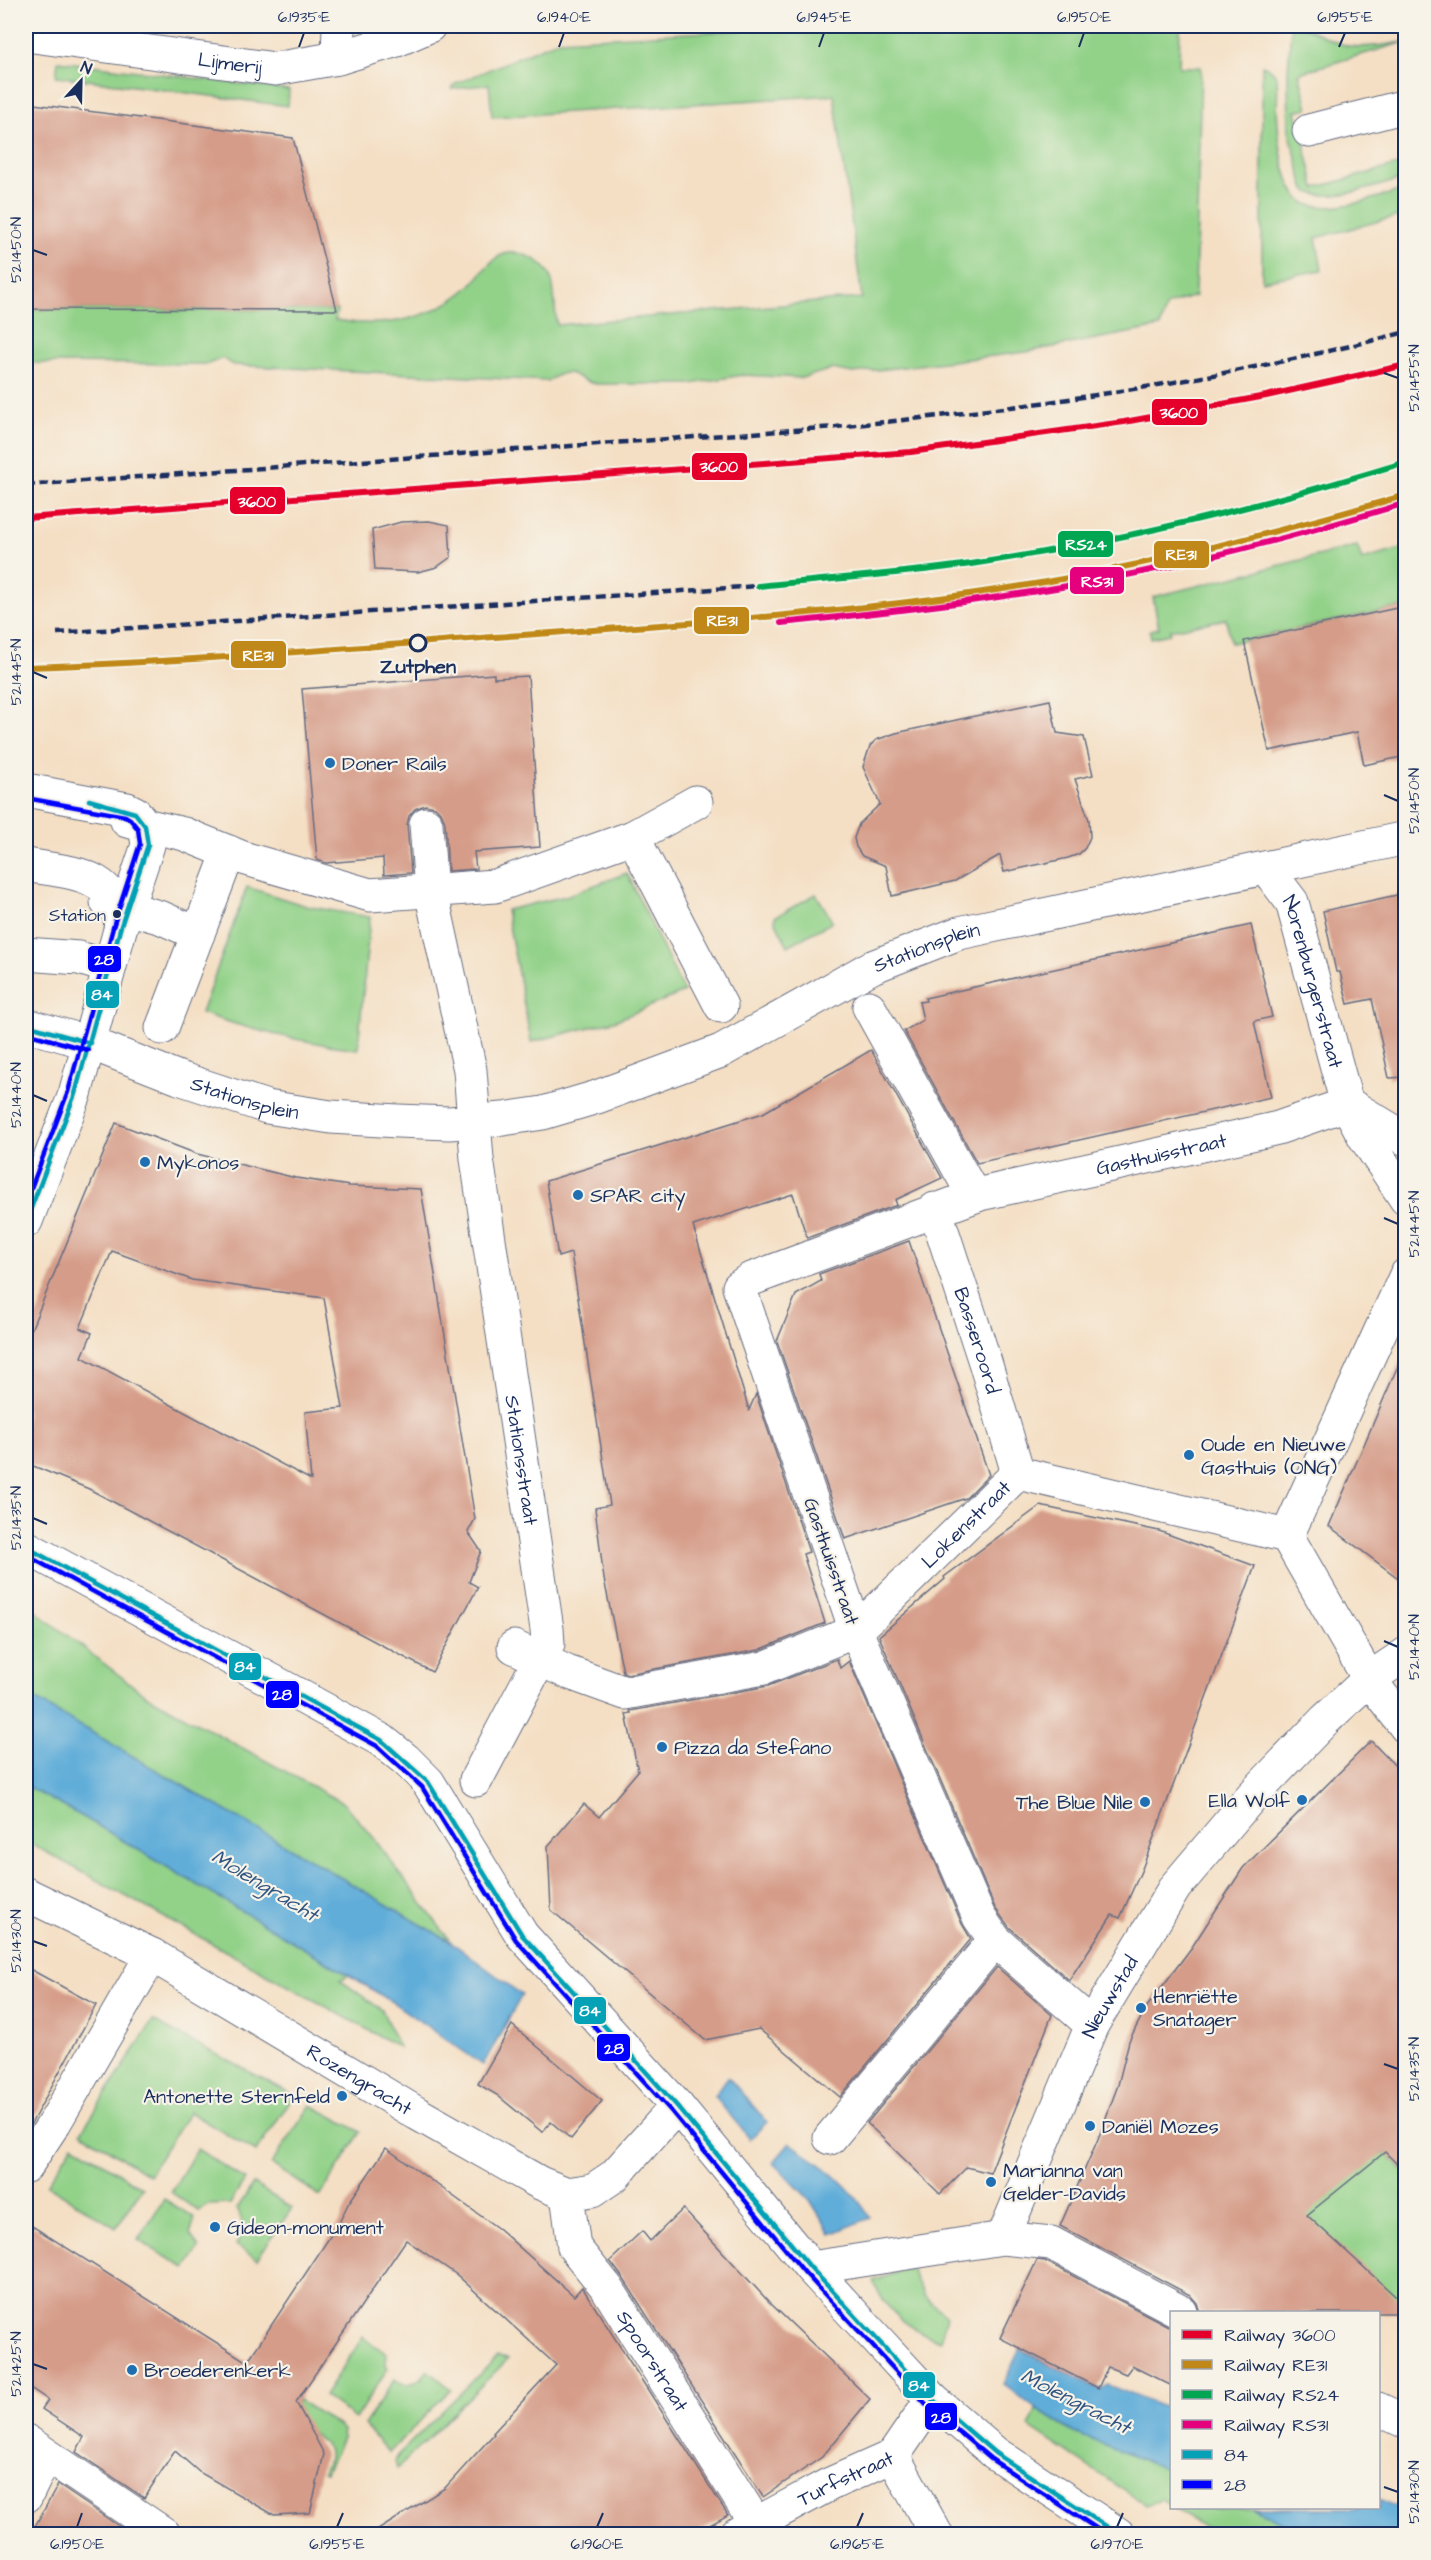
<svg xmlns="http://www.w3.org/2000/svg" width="1431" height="2560" font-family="'Architects Daughter',sans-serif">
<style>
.green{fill:#91d188;stroke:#568073;stroke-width:1.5}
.water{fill:#60add9;stroke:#3e6e9c;stroke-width:1.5}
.building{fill:#d59c89;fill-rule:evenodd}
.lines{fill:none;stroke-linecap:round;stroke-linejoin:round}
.minor-casing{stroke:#676d82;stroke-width:35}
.minor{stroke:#fff;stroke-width:33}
.rail{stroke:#1b2f5e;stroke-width:4.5;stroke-dasharray:9 4.5;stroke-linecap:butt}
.bus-1-casing{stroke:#f7f3e8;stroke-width:9}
.bus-2-casing{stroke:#f7f3e8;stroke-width:9}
.bus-1{stroke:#05a1b7;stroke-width:4.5}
.bus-2{stroke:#00f;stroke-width:4.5}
.rail-1-casing{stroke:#f7f3e8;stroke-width:10}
.rail-2-casing{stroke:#f7f3e8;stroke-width:10}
.rail-3-casing{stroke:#f7f3e8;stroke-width:10}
.rail-4-casing{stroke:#f7f3e8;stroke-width:10}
.rail-1{stroke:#e4002b;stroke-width:6}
.rail-2{stroke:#c08818;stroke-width:6}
.rail-3{stroke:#00a651;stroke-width:6}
.rail-4{stroke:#e5007d;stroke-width:6}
.ticks{fill:none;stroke:#1b2f5e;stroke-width:2}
.stop-dot{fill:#f7f3e8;stroke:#1b2f5e;stroke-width:3}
.poi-dot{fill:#1f6fb2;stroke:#f7f3e8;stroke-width:2}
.bus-dot{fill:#1b2f5e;stroke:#f7f3e8;stroke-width:2}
.labels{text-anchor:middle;stroke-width:4.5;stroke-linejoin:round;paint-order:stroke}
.bus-label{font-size:18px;fill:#1b2f5e;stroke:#f7f3e8;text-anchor:end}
.street-label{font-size:20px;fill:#1b2f5e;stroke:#f7f3e8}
.stop-label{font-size:20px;font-weight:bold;fill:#1b2f5e;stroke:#f7f3e8}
.poi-label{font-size:20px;fill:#1b2f5e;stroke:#f7f3e8;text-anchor:start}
.water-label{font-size:21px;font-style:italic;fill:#305583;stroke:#f7f3e8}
.line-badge{stroke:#f7f3e8;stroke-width:2}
.badge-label{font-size:16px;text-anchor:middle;font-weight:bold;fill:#fff}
.neatline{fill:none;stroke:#1b2f5e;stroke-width:2}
.ticks-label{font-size:15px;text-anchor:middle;fill:#1b2f5e}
</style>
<rect width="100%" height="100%" fill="#f7f3e8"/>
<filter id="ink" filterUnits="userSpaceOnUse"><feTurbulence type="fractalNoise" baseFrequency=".0167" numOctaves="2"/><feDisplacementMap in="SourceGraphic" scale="12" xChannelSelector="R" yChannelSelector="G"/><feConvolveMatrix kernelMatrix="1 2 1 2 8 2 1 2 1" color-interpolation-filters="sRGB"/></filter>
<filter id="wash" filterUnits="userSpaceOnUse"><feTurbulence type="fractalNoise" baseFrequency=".008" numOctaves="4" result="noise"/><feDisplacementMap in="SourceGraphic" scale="24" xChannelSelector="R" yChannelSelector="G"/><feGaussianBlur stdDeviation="1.35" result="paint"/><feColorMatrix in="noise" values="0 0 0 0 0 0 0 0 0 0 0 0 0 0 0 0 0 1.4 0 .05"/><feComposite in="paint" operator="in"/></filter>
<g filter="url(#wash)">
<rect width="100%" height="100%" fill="#f4dfc4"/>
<g class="green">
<path d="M818,26H1180L1179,67H1201L1195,296L1167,305L1160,327L1026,352L853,373L832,369L802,378L742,375L691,384H597C573,381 575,363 548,381L233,365L223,358L208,364L26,363V309L337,310L335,320C383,329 432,320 469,287C479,278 487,263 498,257C515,246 542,259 550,275C556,289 554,310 557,325L862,298L834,95L492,117L489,84L452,89L455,84L559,40Z"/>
<path d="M1291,26C1311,25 1328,42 1349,46C1367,49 1387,44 1405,42L1299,73L1308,108L1296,111L1315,188L1405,163V178C1383,184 1320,207 1304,188L1289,130L1288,72Z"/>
<path d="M58,61L289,90L288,106L56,76Z"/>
<path d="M1262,65C1268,67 1273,70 1276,76C1279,85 1277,99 1277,109C1278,132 1282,198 1310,205C1340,212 1377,197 1405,189L1406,214L1316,238L1322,270L1262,281Z"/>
<path d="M1357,546L1362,560L1405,548V606L1231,643L1226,619L1170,630V634L1151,638L1150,630L1159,628L1153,597Z"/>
<path d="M627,873L684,992L614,1021L531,1042L506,910L566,896Z"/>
<path d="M247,887L306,906L370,917L358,1049C304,1043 253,1031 201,1013Z"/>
<path d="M816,894L833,922L788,946L775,921V917Z"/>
<path d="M26,1604L144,1694L343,1803L369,1832L451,1942L26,1694Z"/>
<path d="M26,1786L85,1818L349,1975L340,1980L382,2010L399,2047L26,1841Z"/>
<path d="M153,2021L294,2095L256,2152L189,2112L149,2175L81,2132Z"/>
<path d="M311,2105L361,2132L320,2196L271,2164Z"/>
<path d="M73,2144L142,2188L116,2228L47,2185Z"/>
<path d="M197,2149L245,2180L230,2204L208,2205L198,2211L171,2192Z"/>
<path d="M1385,2152L1405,2173V2300L1398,2308L1279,2199Z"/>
<path d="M253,2184L292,2208L257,2259L236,2245C244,2233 244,2222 237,2209Z"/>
<path d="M164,2199L195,2218L190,2234L199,2248L186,2269L138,2240Z"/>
<path d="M911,2268L924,2296L947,2316L940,2341C910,2329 885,2312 873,2281Z"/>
<path d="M363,2337L387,2354L386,2364L388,2368L355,2419L324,2396Z"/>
<path d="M497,2357L508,2359L397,2469L395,2461L399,2454Z"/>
<path d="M428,2370L451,2389L389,2453L364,2425L395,2379C407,2389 420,2382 428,2370Z"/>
<path d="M298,2400L339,2426L343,2430L342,2438L326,2473L323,2472L329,2458V2450L312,2432L281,2424Z"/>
<path d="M1036,2409L1072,2432L1171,2471V2506L1161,2500L1146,2505L1029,2427Z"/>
<path d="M1173,2508H1253L1305,2534H1215Z"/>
</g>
<g class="water">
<path d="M26,1694L451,1942L522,1995L483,2065L392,2002L349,1975L85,1818L26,1786Z"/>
<path d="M728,2077L767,2122L750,2139L714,2096Z"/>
<path d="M790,2143C822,2165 850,2183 870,2218L831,2234L810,2200L773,2163Z"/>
<path d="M1020,2349L1101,2390L1108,2385L1171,2410V2471L1072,2432L1036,2409L1003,2384Z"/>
<path d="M1379,2499L1405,2511V2534H1305L1253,2508H1378Z"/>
</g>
<g id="blocks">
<g class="building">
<path d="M26,103L293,138L337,310L26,309Z"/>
<path d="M429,521L449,525L451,557L437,567L418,572L375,570L372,530L401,522Z"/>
<path d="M1406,606V756L1364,765L1357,732L1269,751L1244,641Z"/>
<path d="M494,674V678L528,676L540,847L474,852L476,869L448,871L445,823L442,814L435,807L425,805L415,809L409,816L407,825L411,873L384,875L383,858L326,863L317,860L302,689Z"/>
<path d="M1050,700L1057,733L1084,737L1093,775L1075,779L1089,820L1090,837L1085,848L1079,854L1068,858L1004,872L1000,855L955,881L892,896L886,866L862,856L856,847L854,838L859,824L880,804L863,767L870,746L876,740L896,733Z"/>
<path d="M1406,893V1077L1389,1078L1372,999L1348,1004L1340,972H1336L1323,911Z"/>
<path d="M1251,925L1272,1017L1254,1021L1271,1097L977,1163L904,1031L923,1020L919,1002L926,1001L925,998Z"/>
<path d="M871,1050L942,1178L895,1200L897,1205L807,1238L793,1194L693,1226L749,1410L756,1394L809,1552L803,1554L825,1623L759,1650L627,1674L623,1672L604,1579L595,1508L610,1505L571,1253L558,1257L546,1181L763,1113Z"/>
<path d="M116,1123L197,1154L296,1178L350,1186L421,1189L475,1519L468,1532L481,1551L469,1582L478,1587L432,1672L89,1489L26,1463V1342ZM112,1251L192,1280L324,1298L343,1408L305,1412L311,1480L82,1357L92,1333L80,1328Z"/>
<path d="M909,1241L989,1475L966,1498L845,1539L777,1341L796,1295L821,1281L819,1274Z"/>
<path d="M1406,1347V1584L1329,1526Z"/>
<path d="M1040,1506L1159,1531L1255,1566L1142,1869L1120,1918L1112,1915L1069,1980L1009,1927L995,1908L879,1636L945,1579L944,1577Z"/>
<path d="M837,1659L840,1668L849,1661L962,1924L971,1939L840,2097L759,2029L705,2040L551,1910L548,1846L584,1804L599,1817L638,1771L626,1714L631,1713L630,1711L768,1686Z"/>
<path d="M1371,1741L1406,1777V2173L1385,2152L1307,2215L1406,2306V2313H1200L1197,2303L1190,2295L1060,2226L1098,2139L1118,2085L1129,2041L1146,2008L1192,1947L1243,1868Z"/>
<path d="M26,1967L96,2005L26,2133Z"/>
<path d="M997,1967L1052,2015L990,2173L967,2167L940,2194L867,2123Z"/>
<path d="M512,2025L602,2101L571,2139L551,2122L542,2132L497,2095L478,2084Z"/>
<path d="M386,2148L499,2229L574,2296L582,2287L728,2515L692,2535H370L445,2488L494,2434L493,2433L556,2365L457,2275L406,2240L296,2402L324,2454L310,2513L274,2515L199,2472L175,2451L144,2498L76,2452L84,2437L42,2409L48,2400L26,2385V2222L247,2362L339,2223L348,2204Z"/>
<path d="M683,2209L769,2302L870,2399L822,2457L763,2497L623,2278L610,2261L642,2231L650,2241Z"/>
<path d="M1037,2260L1045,2261L1172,2328V2386L1132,2366L1126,2374L1108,2367L1098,2388L1000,2338Z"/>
<path d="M58,2485L123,2529L120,2535H30Z"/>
</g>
</g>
</g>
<g filter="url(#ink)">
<use href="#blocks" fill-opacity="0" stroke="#676d82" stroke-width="1.5"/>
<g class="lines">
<defs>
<g id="minor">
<path id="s1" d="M26,35L275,69L338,58L397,40L429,26"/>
<path d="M338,58L339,26"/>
<path d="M1309,131L1406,106"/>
<path d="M26,790L127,809L135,813L145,826L148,845L121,926L75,1094L26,1221"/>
<path d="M127,821L184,834L243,858L370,895L495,886L633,837L696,802"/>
<path id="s2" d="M426,824L431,891L470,1070L477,1159L547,1629L548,1644L476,1780"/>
<path d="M633,837L721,1006"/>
<path d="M26,865C69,873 116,871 121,926"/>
<path id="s3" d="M1267,869L1292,902L1347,1104L1364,1136L1406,1199"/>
<path d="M107,902L162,918L198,934"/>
<path d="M26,954L79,958L109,967"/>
<path d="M869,1007L974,1196"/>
<path id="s4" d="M26,1025L90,1043L179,1078L267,1107L331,1117L398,1121L449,1123L503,1119L543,1113L597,1097L721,1051L872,967L959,933L1406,838"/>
<path d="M162,1028L229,852"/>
<path d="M1348,1104L1406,1139"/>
<path id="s5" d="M935,1209L985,1362L1018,1473"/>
<path d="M1018,1473L1287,1536L1369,1679L1406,1727"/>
<path d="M1287,1536L1406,1275"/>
<path d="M26,1547L381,1740L406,1760L428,1782L522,1935L677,2106L811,2268L870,2332L932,2399L995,2453L1118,2534"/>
<path id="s6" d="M514,1647L567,1672L625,1693L764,1668L856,1631L1018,1473"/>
<path id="s7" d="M26,1894L152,1955L418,2114L540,2183L567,2194L593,2190L614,2176L677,2106"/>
<path id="s8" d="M1092,2025L995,1940L979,1917L856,1631L739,1287L749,1280L980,1194L1278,1128L1347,1104"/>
<path d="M830,2138L995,1940"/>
<path d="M26,2166L55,2122L152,1955"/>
<path id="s9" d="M567,2194L574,2247L607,2288L756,2524"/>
<path id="s10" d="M1003,2238L1092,2025L1175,1887L1252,1796L1325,1720L1369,1679L1406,1654"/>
<path d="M811,2268L1003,2238L1051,2243L1181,2312"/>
<path d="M1378,2409L1406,2422"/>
<path d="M26,2441L164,2534"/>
<path d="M893,2456L936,2534"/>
<path d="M26,2496L46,2455"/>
<path id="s11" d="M737,2534L828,2485L893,2456L932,2399"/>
</g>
</defs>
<use href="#minor" class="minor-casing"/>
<use href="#minor" class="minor"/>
<g class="rail">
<path d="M26,485L836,427C1028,408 1219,381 1406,332"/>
<path d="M57,633L758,586"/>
</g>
<defs>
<g id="bus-1">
<path d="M26,1025L90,1043"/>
<path d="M26,1221L75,1094L121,926L148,845L145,826L135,813L89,800"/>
<path d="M26,1547L381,1740L428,1782L522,1935L677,2106L811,2268L932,2399L995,2453L1118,2534"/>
</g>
<g id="bus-2">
<path d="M26,798L125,816L130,819L138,829L140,844L114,924L68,1092L26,1201"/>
<path d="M26,1033L88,1050"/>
<path d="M26,1555L377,1746L422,1787L516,1940L671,2111L805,2273L927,2405L991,2459L1105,2534"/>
</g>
</defs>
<use href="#bus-1" class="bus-1-casing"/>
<use href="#bus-2" class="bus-2-casing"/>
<use href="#bus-1" class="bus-1"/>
<use href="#bus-2" class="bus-2"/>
<defs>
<path id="rail-1" d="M26,518L911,452L1124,422L1266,396L1406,365"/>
<path id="rail-2" d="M26,667C182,662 338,649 494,637C664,625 835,615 1003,589C1140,568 1273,534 1406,495"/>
<path id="rail-3" d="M758,586C829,579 900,574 971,564C1119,542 1263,506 1406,462"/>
<path id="rail-4" d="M781,623C900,611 1019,597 1137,573C1228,554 1317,530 1406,503"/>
</defs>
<use href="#rail-1" class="rail-1-casing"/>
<use href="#rail-2" class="rail-2-casing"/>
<use href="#rail-3" class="rail-3-casing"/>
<use href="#rail-4" class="rail-4-casing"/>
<use href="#rail-1" class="rail-1"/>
<use href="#rail-2" class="rail-2"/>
<use href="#rail-3" class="rail-3"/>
<use href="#rail-4" class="rail-4"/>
</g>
</g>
<path class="ticks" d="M299,47L304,33M559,47L564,33M819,47L824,33M1079,47L1084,33M1339,47L1345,33M33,250L47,255M1384,373L1398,378M33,672L47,678M1384,795L1398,801M33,1095L47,1101M1384,1218L1398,1224M33,1518L47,1524M1384,1641L1398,1647M33,1941L47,1946M1384,2064L1398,2069M33,2364L47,2369M1384,2487L1398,2492M77,2527L82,2513M337,2527L343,2513M597,2527L603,2513M857,2527L863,2513M1117,2527L1123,2513"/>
<circle class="stop-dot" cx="418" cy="643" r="8"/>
<g class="poi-dot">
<circle cx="330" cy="763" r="6"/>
<circle cx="145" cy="1162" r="6"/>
<circle cx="578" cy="1195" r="6"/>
<circle cx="1189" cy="1455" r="6"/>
<circle cx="662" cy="1747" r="6"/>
<circle cx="1302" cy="1800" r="6"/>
<circle cx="1145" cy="1802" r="6"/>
<circle cx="1141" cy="2008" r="6"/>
<circle cx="342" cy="2096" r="6"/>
<circle cx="1090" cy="2126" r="6"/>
<circle cx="991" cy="2182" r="6"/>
<circle cx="215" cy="2227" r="6"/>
<circle cx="132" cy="2370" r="6"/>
</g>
<circle class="bus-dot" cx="117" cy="914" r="5"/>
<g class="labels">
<g class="bus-label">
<text x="106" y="921">Station</text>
</g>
<g class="street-label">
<text dy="7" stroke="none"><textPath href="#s1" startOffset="206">Lijmerij</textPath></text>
<text dy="7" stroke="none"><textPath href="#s4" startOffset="952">Stationsplein</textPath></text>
<text dy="7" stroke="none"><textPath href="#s3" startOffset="124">Norenburgerstraat</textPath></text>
<text dy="7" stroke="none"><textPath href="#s4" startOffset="231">Stationsplein</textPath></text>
<text dy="7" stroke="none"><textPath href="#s8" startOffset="1276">Gasthuisstraat</textPath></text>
<text dy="7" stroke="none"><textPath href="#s5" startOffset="138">Basseroord</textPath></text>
<text dy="7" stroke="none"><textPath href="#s2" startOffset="644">Stationsstraat</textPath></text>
<text dy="7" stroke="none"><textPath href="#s6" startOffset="514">Lokenstraat</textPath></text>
<text transform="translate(832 1561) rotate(71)" y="7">Gasthuisstraat</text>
<text dy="7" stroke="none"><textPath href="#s10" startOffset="264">Nieuwstad</textPath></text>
<text dy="7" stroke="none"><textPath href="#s7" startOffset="382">Rozengracht</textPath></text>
<text dy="7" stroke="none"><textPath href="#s9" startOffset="192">Spoorstraat</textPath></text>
<text dy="7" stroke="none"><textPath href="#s11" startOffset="122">Turfstraat</textPath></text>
</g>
<g class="stop-label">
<text x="418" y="673">Zutphen</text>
</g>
<g class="poi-label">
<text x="342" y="770">Doner Rails</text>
<text x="157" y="1169">Mykonos</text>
<text x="590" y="1202">SPAR city</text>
<text x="1201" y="1451">Oude en Nieuwe<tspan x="1201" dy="23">Gasthuis (ONG)</tspan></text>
<text x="674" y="1754">Pizza da Stefano</text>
<text x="1290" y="1807" text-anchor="end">Ella Wolf</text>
<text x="1133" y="1809" text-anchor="end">The Blue Nile</text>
<text x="1153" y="2003">Henriëtte<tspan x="1153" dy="23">Snatager</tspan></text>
<text x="330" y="2103" text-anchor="end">Antonette Sternfeld</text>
<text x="1102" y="2133">Daniël Mozes</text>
<text x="1003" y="2177">Marianna van<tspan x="1003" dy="23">Gelder-Davids</tspan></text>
<text x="227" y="2234">Gideon-monument</text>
<text x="144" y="2377">Broederenkerk</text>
</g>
<g class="water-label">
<text transform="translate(265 1885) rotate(31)" y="7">Molengracht</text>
<text transform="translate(1076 2401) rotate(27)" y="7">Molengracht</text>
</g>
</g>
<g class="line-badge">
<rect x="1151" y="398" width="57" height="28" rx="6" fill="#e4002b"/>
<rect x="691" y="452" width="57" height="29" rx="6" fill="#e4002b"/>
<rect x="229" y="486" width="57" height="29" rx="6" fill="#e4002b"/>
<rect x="1057" y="530" width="57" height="28" rx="6" fill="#00a651"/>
<rect x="1153" y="540" width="57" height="29" rx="6" fill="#c08818"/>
<rect x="1069" y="566" width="56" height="29" rx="6" fill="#e5007d"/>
<rect x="693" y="606" width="57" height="29" rx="6" fill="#c08818"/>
<rect x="230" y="640" width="57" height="29" rx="6" fill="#c08818"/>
<rect x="87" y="945" width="35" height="28" rx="6" fill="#00f"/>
<rect x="85" y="980" width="35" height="29" rx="6" fill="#05a1b7"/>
<rect x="228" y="1652" width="34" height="29" rx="6" fill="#05a1b7"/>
<rect x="265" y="1680" width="35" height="29" rx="6" fill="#00f"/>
<rect x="573" y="1996" width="34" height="29" rx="6" fill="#05a1b7"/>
<rect x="596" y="2033" width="35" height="29" rx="6" fill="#00f"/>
<rect x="902" y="2371" width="34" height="28" rx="6" fill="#05a1b7"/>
<rect x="924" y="2402" width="34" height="29" rx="6" fill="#00f"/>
</g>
<g class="badge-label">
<text x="1179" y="418">3600</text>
<text x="719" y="472">3600</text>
<text x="257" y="507">3600</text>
<text x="1086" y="550">RS24</text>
<text x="1181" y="560">RE31</text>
<text x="1097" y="587">RS31</text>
<text x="722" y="626">RE31</text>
<text x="258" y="661">RE31</text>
<text x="104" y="965">28</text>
<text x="102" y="1000">84</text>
<text x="245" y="1672">84</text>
<text x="282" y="1700">28</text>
<text x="590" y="2016">84</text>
<text x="614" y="2054">28</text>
<text x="919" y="2391">84</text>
<text x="941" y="2423">28</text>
</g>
<rect width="1431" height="2560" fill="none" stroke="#f7f3e8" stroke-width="66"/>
<rect x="1170" y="2311" width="210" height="198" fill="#f7f3e8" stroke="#9fa5b1" stroke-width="1.5"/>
<rect x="1182" y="2330" width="30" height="9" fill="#e4002b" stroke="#9fa5b1" stroke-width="1.5"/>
<text x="1224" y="2341" font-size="18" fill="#1b2f5e">Railway 3600</text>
<rect x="1182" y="2360" width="30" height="9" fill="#c08818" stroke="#9fa5b1" stroke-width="1.5"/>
<text x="1224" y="2371" font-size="18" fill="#1b2f5e">Railway RE31</text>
<rect x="1182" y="2390" width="30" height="9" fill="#00a651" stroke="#9fa5b1" stroke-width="1.5"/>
<text x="1224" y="2401" font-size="18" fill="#1b2f5e">Railway RS24</text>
<rect x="1182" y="2420" width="30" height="9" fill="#e5007d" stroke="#9fa5b1" stroke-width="1.5"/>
<text x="1224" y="2431" font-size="18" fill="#1b2f5e">Railway RS31</text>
<rect x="1182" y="2450" width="30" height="9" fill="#05a1b7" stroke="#9fa5b1" stroke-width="1.5"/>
<text x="1224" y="2461" font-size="18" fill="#1b2f5e">84</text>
<rect x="1182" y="2480" width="30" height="9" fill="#0000ff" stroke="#9fa5b1" stroke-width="1.5"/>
<text x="1224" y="2491" font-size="18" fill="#1b2f5e">28</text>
<g transform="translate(81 81) rotate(22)" stroke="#f7f3e8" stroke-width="4.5" paint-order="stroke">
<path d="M0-4.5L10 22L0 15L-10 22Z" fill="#1b2f5e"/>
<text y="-9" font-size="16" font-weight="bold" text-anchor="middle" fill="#1b2f5e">N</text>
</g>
<rect x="33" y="33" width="1365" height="2494" class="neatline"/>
<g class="ticks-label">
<text x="304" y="22">6.1935°E</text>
<text x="564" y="22">6.1940°E</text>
<text x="824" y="22">6.1945°E</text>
<text x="1084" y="22">6.1950°E</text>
<text x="1345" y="22">6.1955°E</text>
<text transform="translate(16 250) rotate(-90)" y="5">52.1450°N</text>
<text transform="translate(1414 378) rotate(-90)" y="5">52.1455°N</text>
<text transform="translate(16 672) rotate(-90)" y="5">52.1445°N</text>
<text transform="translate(1414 801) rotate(-90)" y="5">52.1450°N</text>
<text transform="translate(16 1095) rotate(-90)" y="5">52.1440°N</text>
<text transform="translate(1414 1224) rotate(-90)" y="5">52.1445°N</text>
<text transform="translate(16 1518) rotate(-90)" y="5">52.1435°N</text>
<text transform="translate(1414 1647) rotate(-90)" y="5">52.1440°N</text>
<text transform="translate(16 1941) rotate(-90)" y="5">52.1430°N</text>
<text transform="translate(1414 2069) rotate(-90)" y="5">52.1435°N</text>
<text transform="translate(16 2364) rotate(-90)" y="5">52.1425°N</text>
<text transform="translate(1414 2492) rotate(-90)" y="5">52.1430°N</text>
<text x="77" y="2549">6.1950°E</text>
<text x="337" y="2549">6.1955°E</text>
<text x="597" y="2549">6.1960°E</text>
<text x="857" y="2549">6.1965°E</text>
<text x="1117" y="2549">6.1970°E</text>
</g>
</svg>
